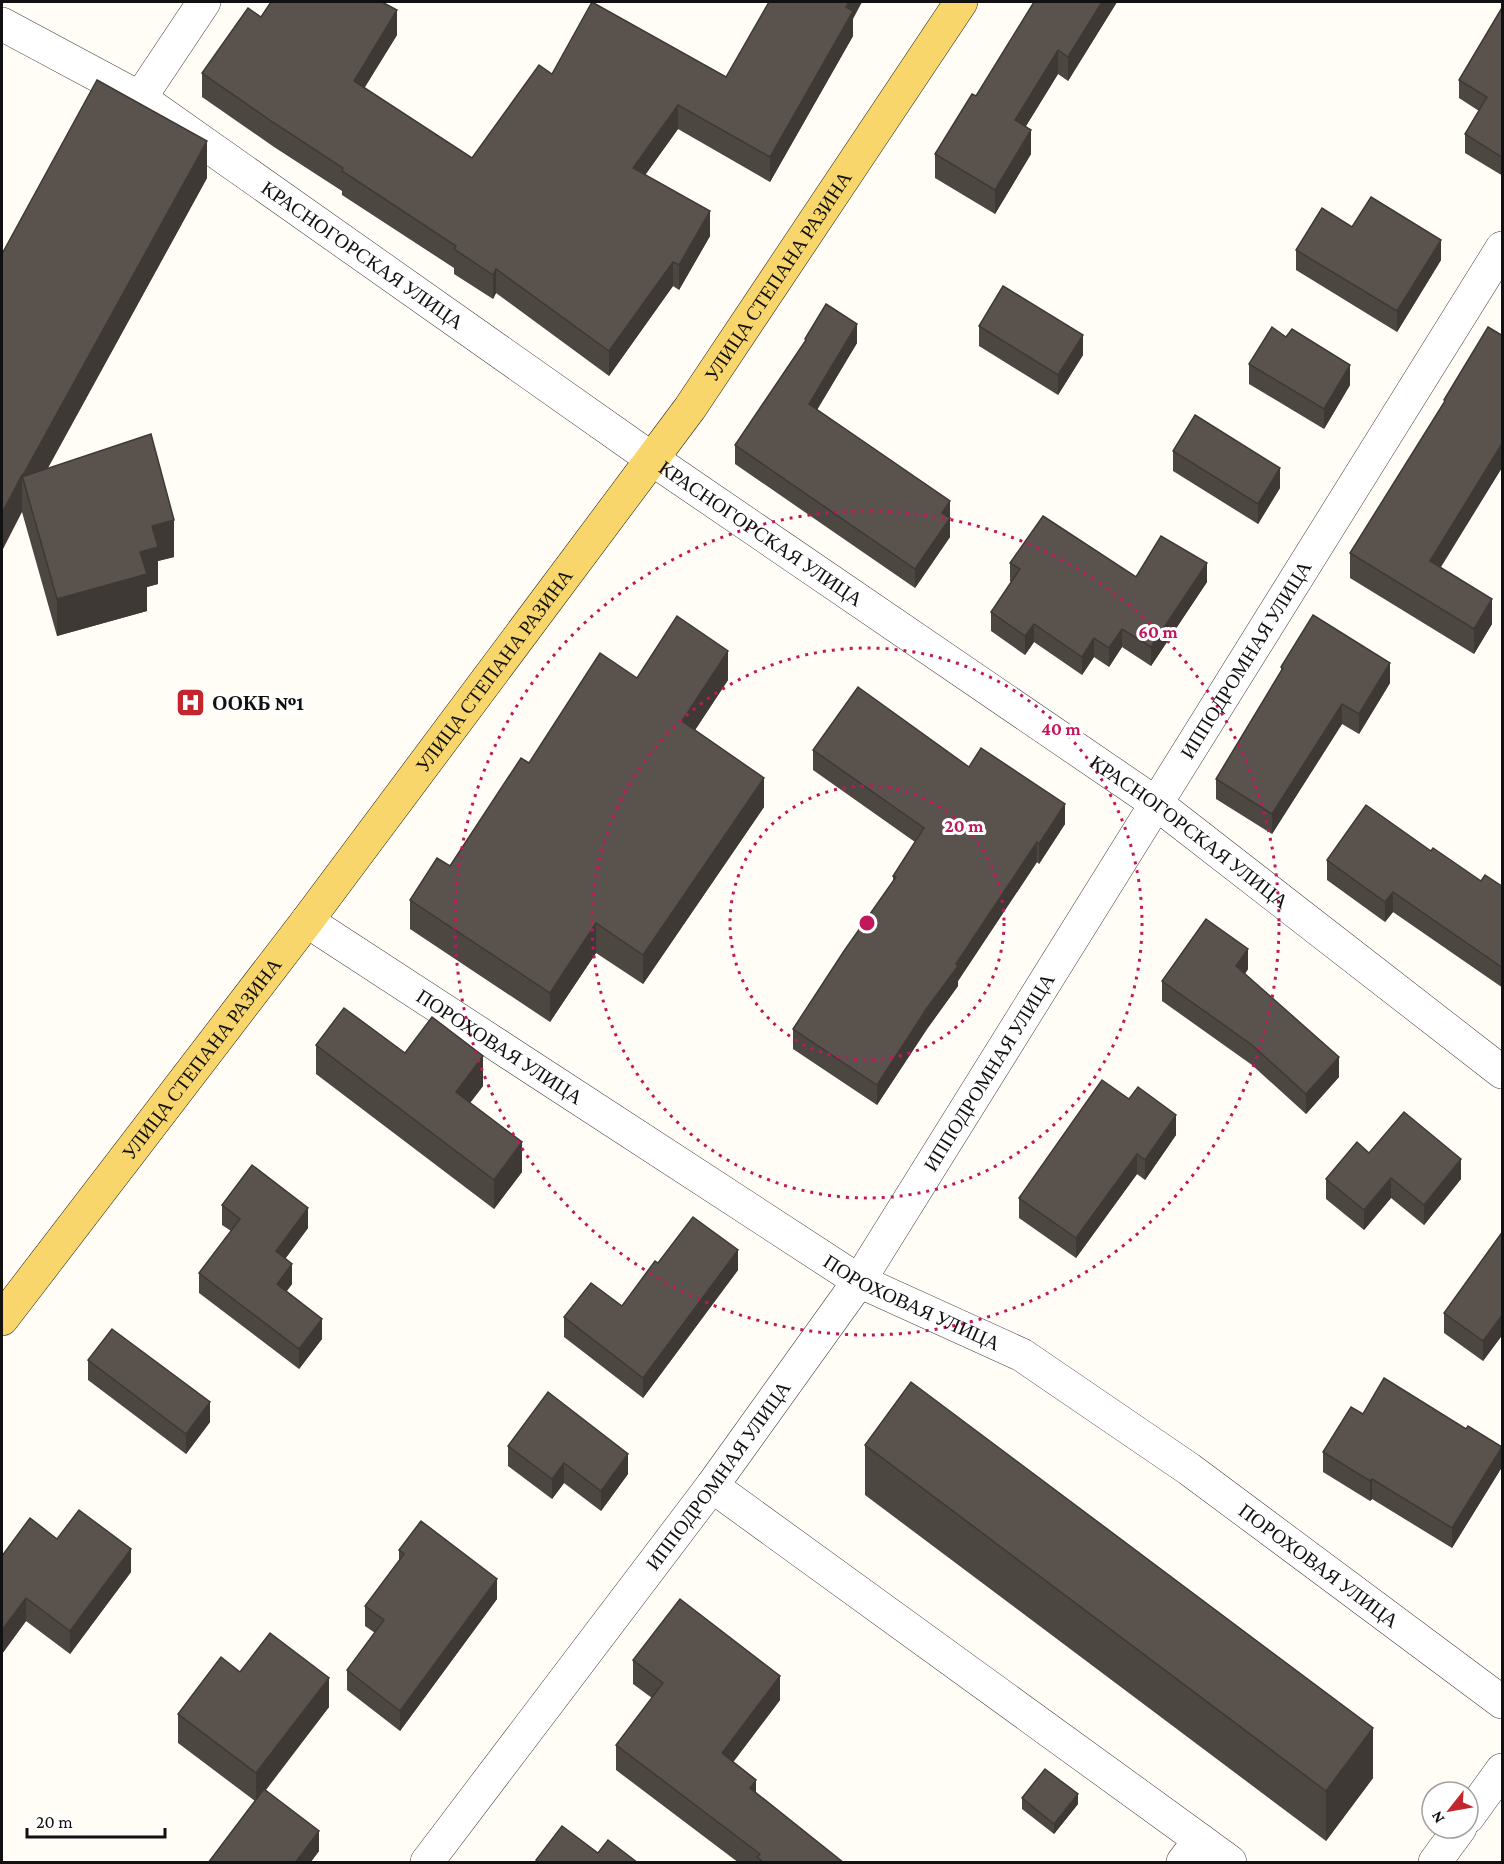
<svg xmlns="http://www.w3.org/2000/svg" width="1504" height="1864" font-family="'Crimson Pro',serif">
<style>
.lines{fill:none;stroke-linecap:round;stroke-linejoin:round}
.minor-casing{stroke:#444;stroke-width:34}
.major-casing{stroke:#222;stroke-width:34}
.minor{stroke:#fff;stroke-width:33}
.major{stroke:#f9d66b;stroke-width:33}
.wall{fill:#4d4742}
.shaded-wall{fill:#3f3936}
.building{fill:#5a524d;stroke:#3f3936;stroke-width:1.5}
.ring{fill:none;stroke:#c2185b;stroke-width:3;stroke-dasharray:3 6}
.labels{text-anchor:middle;stroke-width:6;stroke-linejoin:round;paint-order:stroke}
.street-label{font-size:20px;fill:#111;stroke:#fff}
.poi-label{font-size:20px;font-weight:bold;fill:#111;stroke:#fff;text-anchor:start}
.centre{fill:#c2185b;stroke:#fff;stroke-width:3}
.ring-label{font-size:18px;text-anchor:middle;font-weight:bold;fill:#c2185b;stroke:#fff;stroke-width:6;stroke-linejoin:round;paint-order:stroke}
</style>
<rect width="100%" height="100%" fill="#fffdf5"/>
<g class="lines">
<defs>
<g id="minor">
<path id="s1" d="M2,24L140,98L652,459L1157,804L1502,1072"/>
<path d="M140,98L204,2"/>
<path id="s2" d="M307,921L859,1281L1022,1355L1189,1469L1502,1702"/>
<path d="M712,1486L1200,1840L1183,1862"/>
<path d="M1468,1817L1502,1770"/>
<path d="M1200,1840L1230,1862"/>
<path id="s3" d="M427,1862L712,1486L859,1281L1502,248"/>
<path d="M1435,1862L1460,1828"/>
</g>
<g id="major">
<path id="s4" d="M2,1319L307,921L690,408L961,2"/>
</g>
</defs>
<use href="#minor" class="minor-casing"/>
<use href="#major" class="major-casing"/>
<use href="#minor" class="minor"/>
<use href="#major" class="major"/>
</g>
<g class="wall">
<path d="M1034,2H1117L1068,81L1058,74L1026,126L1031,154L995,214L935,178V154L976,96Z"/>
<path d="M1503,6V176L1465,153V134L1479,111L1459,98V80Z"/>
<path d="M261,17L397,35L364,88L472,158L552,74L726,77L853,19V36L770,182L678,129L645,175L710,236L679,290L673,286L609,376L496,293L493,299L454,274V268L342,195V191L274,147L202,97V73Z"/>
<path d="M207,178L48,468L174,557L158,561V584L147,587V611L57,636L22,512L2,254Z"/>
<path d="M1352,227L1441,260L1397,332L1296,270V250Z"/>
<path d="M979,326L1083,355L1058,395L979,346Z"/>
<path d="M1503,336V466L1440,567L1492,624L1474,654L1350,578V553L1444,404V400Z"/>
<path d="M805,339L857,343L817,410L950,501V537L915,588L735,464V445L805,342Z"/>
<path d="M1249,364L1350,385L1324,429L1249,384Z"/>
<path d="M1173,451L1280,488L1258,524L1173,471Z"/>
<path d="M1010,563L1136,577L1207,582L1151,666L1122,647L1109,667L1094,657L1082,675L1034,642L1025,655L991,631V612L1011,582L1010,581Z"/>
<path d="M1281,667L1390,683L1359,734L1342,724L1272,834L1216,799V779L1281,671Z"/>
<path d="M637,678L728,680L695,730L764,807L643,984L596,953L550,1022L410,929V900L450,866L529,763Z"/>
<path d="M813,750L969,767L1065,824L1039,864L1037,862L958,981V986L927,1029L877,1105L793,1049V1029L893,881V876L915,842L813,770Z"/>
<path d="M1431,851L1481,881L1503,887V988L1393,912L1385,922L1327,880V860Z"/>
<path d="M1248,969L1245,974L1339,1077L1306,1114L1252,1065L1162,1001V981Z"/>
<path d="M316,1045L405,1053L483,1086L470,1103L522,1172L494,1209L316,1074Z"/>
<path d="M1129,1099L1176,1135L1145,1180L1137,1174L1076,1258L1019,1218V1198Z"/>
<path d="M1369,1153L1461,1179L1424,1225L1391,1198L1364,1230L1326,1199V1179Z"/>
<path d="M222,1205L308,1228L285,1259L292,1284L286,1292L322,1339L299,1369L199,1293V1273L231,1231L222,1225Z"/>
<path d="M1503,1231V1334L1483,1361L1444,1333V1313Z"/>
<path d="M658,1263L738,1270L643,1398L564,1337V1317L622,1306Z"/>
<path d="M88,1360L210,1422L186,1454L88,1380Z"/>
<path d="M1363,1414L1502,1467L1452,1548L1372,1499L1370,1501L1323,1472V1452Z"/>
<path d="M865,1445L1373,1778L1326,1841L865,1495Z"/>
<path d="M508,1446L628,1474L601,1511L564,1483L552,1499L508,1466Z"/>
<path d="M30,1518L57,1539L131,1572L70,1654L26,1621L2,1654Z"/>
<path d="M399,1550L497,1599L400,1731L347,1690V1670L375,1633L365,1626V1606L399,1561Z"/>
<path d="M633,1660L780,1700L733,1762L756,1793L844,1863H739L616,1770V1745L652,1698L633,1684Z"/>
<path d="M240,1672L329,1707L266,1790L319,1851L310,1863H208L255,1801L178,1743V1714Z"/>
<path d="M1022,1798L1078,1804L1054,1834L1022,1809Z"/>
</g>
<g class="shaded-wall">
<path d="M849,2H862L853,19V36L770,182V157Z"/>
<path d="M1102,2H1117L1068,81V57Z"/>
<path d="M397,10V35L354,105V81Z"/>
<path d="M1058,50V74L1015,144V120Z"/>
<path d="M678,105V129L633,192V168Z"/>
<path d="M1031,130V154L995,214V190Z"/>
<path d="M207,141V178L29,502L22,477Z"/>
<path d="M710,211V236L679,290V265Z"/>
<path d="M1441,240V260L1397,332V311Z"/>
<path d="M673,262V286L609,376V351Z"/>
<path d="M496,269V293L493,299V275Z"/>
<path d="M857,324V343L809,423V404Z"/>
<path d="M1083,335V355L1058,395V375Z"/>
<path d="M1350,365V385L1324,429V409Z"/>
<path d="M1503,442V466L1430,585V561Z"/>
<path d="M1280,468V488L1258,524V504Z"/>
<path d="M22,475V512L2,551V513Z"/>
<path d="M950,501V537L915,588V569L942,513Z"/>
<path d="M174,520V557L158,561V584L147,587V611L57,636V599L152,526Z"/>
<path d="M1207,563V582L1151,666V647Z"/>
<path d="M1492,599V624L1474,654V629Z"/>
<path d="M1034,624V642L1025,655V636Z"/>
<path d="M1122,629V647L1109,667V648Z"/>
<path d="M1094,638V657L1082,675V657Z"/>
<path d="M728,651V680L682,750V721Z"/>
<path d="M1390,663V683L1359,734V714Z"/>
<path d="M1342,704V724L1272,834V814Z"/>
<path d="M764,778V807L643,984V955Z"/>
<path d="M1065,804V824L1039,864V844Z"/>
<path d="M1037,842V862L958,981V986L927,1029L877,1105V1085Z"/>
<path d="M1393,892V912L1385,922V902Z"/>
<path d="M596,923V953L550,1022V993Z"/>
<path d="M1248,949V969L1236,986V966Z"/>
<path d="M483,1056V1086L456,1121V1092Z"/>
<path d="M1339,1057V1077L1306,1114V1094Z"/>
<path d="M1176,1115V1135L1145,1180V1160Z"/>
<path d="M522,1142V1172L494,1209V1180Z"/>
<path d="M1137,1154V1174L1076,1258V1238Z"/>
<path d="M1461,1159V1179L1424,1225V1205Z"/>
<path d="M1391,1178V1198L1364,1230V1210Z"/>
<path d="M308,1208V1228L276,1271V1251Z"/>
<path d="M738,1250V1270L643,1398V1378Z"/>
<path d="M292,1264V1284L277,1304V1284Z"/>
<path d="M1503,1314V1334L1483,1361V1341Z"/>
<path d="M322,1319V1339L299,1369V1349Z"/>
<path d="M210,1402V1422L186,1454V1434Z"/>
<path d="M1502,1447V1467L1452,1548V1528Z"/>
<path d="M628,1454V1474L601,1511V1491Z"/>
<path d="M564,1463V1483L552,1499V1479Z"/>
<path d="M1372,1479V1499L1370,1501V1481Z"/>
<path d="M131,1549V1572L70,1654V1631Z"/>
<path d="M497,1579V1599L400,1731V1711Z"/>
<path d="M26,1598V1621L2,1654V1630Z"/>
<path d="M780,1676V1700L722,1777V1753Z"/>
<path d="M329,1678V1707L256,1802V1773Z"/>
<path d="M1373,1728V1778L1326,1841V1791Z"/>
<path d="M756,1780V1804L750,1788Z"/>
<path d="M1078,1794V1804L1054,1834V1824Z"/>
<path d="M319,1831V1851L310,1863H295Z"/>
</g>
<g class="building">
<path d="M271,2H382L397,10L354,81L472,158L539,65L552,74L592,2L726,77L769,2H849L846,7L853,11L770,157L678,105L633,168L710,211L679,265L673,262L609,351L496,269L493,275L454,249L456,246L342,171L343,168L274,123L202,73L248,8L261,17Z"/>
<path d="M1034,2H1102L1068,57L1058,50L1015,120L1031,130L995,190L935,154L972,94L976,96Z"/>
<path d="M1503,6V158L1465,134L1487,97L1459,80Z"/>
<path d="M97,80L207,141L22,477L151,434L174,520L152,526L158,547L140,552L147,574L57,599L22,475L2,513V254Z"/>
<path d="M1371,197L1441,240L1397,311L1296,250L1322,208L1352,227Z"/>
<path d="M1003,286L1083,335L1058,375L979,326Z"/>
<path d="M826,304L857,324L809,404L950,501L942,513L950,518L915,569L735,445L806,340L805,339Z"/>
<path d="M1272,327L1286,337L1292,329L1350,365L1324,409L1249,364Z"/>
<path d="M1488,327L1503,336V442L1430,561L1492,599L1474,629L1350,553L1445,401L1444,400Z"/>
<path d="M1195,415L1280,468L1258,504L1173,451Z"/>
<path d="M1043,516L1136,577L1161,536L1207,563L1151,647L1122,629L1109,648L1094,638L1082,657L1034,624L1025,636L991,612L1020,569L1010,563Z"/>
<path d="M1313,615L1390,663L1359,714L1342,704L1272,814L1216,779L1283,668L1281,667Z"/>
<path d="M677,616L728,651L682,721L764,778L643,955L596,923L550,993L410,900L437,858L450,866L521,758L529,763L600,653L637,678Z"/>
<path d="M858,687L969,767L981,748L1065,804L1039,844L1037,842L956,964L958,966L927,1008L877,1085L793,1029L844,951L896,877L893,876L924,828L813,750Z"/>
<path d="M1366,805L1431,851L1433,848L1481,881L1485,875L1503,887V968L1393,892L1385,902L1327,860Z"/>
<path d="M1206,919L1248,949L1236,966L1339,1057L1306,1094L1252,1045L1162,981Z"/>
<path d="M344,1008L405,1053L432,1017L483,1056L456,1092L522,1142L494,1180L316,1045Z"/>
<path d="M1102,1080L1129,1099L1138,1087L1176,1115L1145,1160L1137,1154L1076,1238L1019,1198Z"/>
<path d="M1404,1112L1461,1159L1424,1205L1391,1178L1364,1210L1326,1179L1357,1142L1369,1153Z"/>
<path d="M252,1165L308,1208L276,1251L292,1264L277,1284L322,1319L299,1349L199,1273L240,1219L222,1205Z"/>
<path d="M693,1217L738,1250L643,1378L564,1317L591,1283L622,1306L655,1261L658,1263Z"/>
<path d="M1503,1231V1314L1483,1341L1444,1313Z"/>
<path d="M112,1329L210,1402L186,1434L88,1360Z"/>
<path d="M1384,1378L1466,1429L1468,1426L1502,1447L1452,1528L1372,1479L1370,1481L1323,1452L1351,1407L1363,1414Z"/>
<path d="M911,1382L1373,1728L1326,1791L865,1445Z"/>
<path d="M548,1392L628,1454L601,1491L564,1463L552,1479L508,1446Z"/>
<path d="M79,1510L131,1549L70,1631L26,1598L2,1630V1556L30,1518L57,1539Z"/>
<path d="M421,1521L497,1579L400,1711L347,1670L384,1620L365,1606L404,1554L399,1550Z"/>
<path d="M680,1599L780,1676L722,1753L756,1780L750,1788L844,1863H764L757,1857L760,1854L616,1745L663,1683L633,1660Z"/>
<path d="M270,1633L329,1678L256,1773L178,1714L221,1657L240,1672Z"/>
<path d="M1045,1769L1078,1794L1054,1824L1022,1798Z"/>
<path d="M264,1789L319,1831L295,1863H208Z"/>
<path d="M562,1826L598,1853L608,1840L638,1863H540L536,1860Z"/>
</g>
<g class="ring">
<circle cx="867" cy="923" r="137"/>
<circle cx="867" cy="923" r="275"/>
<circle cx="867" cy="923" r="412"/>
</g>
<defs>
<symbol id="hospital-square" viewBox="-11 -11 22 22"><rect x="-9" y="-9" width="18" height="18" rx="4" fill="#c4262e" stroke="#fff"/><path d="M-5-5h3v3.5h4V-5h3V5h-3V1.5h-4V5h-3Z" fill="#fff"/></symbol>
</defs>
<g fill-rule="evenodd">
<use href="#hospital-square" x="174" y="686" width="33" height="33"/>
</g>
<g class="labels">
<g class="street-label">
<text dy="7" stroke="none"><textPath href="#s1" startOffset="429">КРАСНОГОРСКАЯ УЛИЦА</textPath></text>
<text dy="7" stroke="none"><textPath href="#s4" startOffset="1300">УЛИЦА СТЕПАНА РАЗИНА</textPath></text>
<text dy="7" stroke="none"><textPath href="#s1" startOffset="915">КРАСНОГОРСКАЯ УЛИЦА</textPath></text>
<text dy="7" stroke="none"><textPath href="#s3" startOffset="1456">ИППОДРОМНАЯ УЛИЦА</textPath></text>
<text dy="7" stroke="none"><textPath href="#s4" startOffset="814">УЛИЦА СТЕПАНА РАЗИНА</textPath></text>
<text dy="7" stroke="none"><textPath href="#s1" startOffset="1437">КРАСНОГОРСКАЯ УЛИЦА</textPath></text>
<text dy="7" stroke="none"><textPath href="#s2" startOffset="230">ПОРОХОВАЯ УЛИЦА</textPath></text>
<text dy="7" stroke="none"><textPath href="#s4" startOffset="328">УЛИЦА СТЕПАНА РАЗИНА</textPath></text>
<text dy="7" stroke="none"><textPath href="#s3" startOffset="970">ИППОДРОМНАЯ УЛИЦА</textPath></text>
<text dy="7" stroke="none"><textPath href="#s2" startOffset="716">ПОРОХОВАЯ УЛИЦА</textPath></text>
<text dy="7" stroke="none"><textPath href="#s3" startOffset="484">ИППОДРОМНАЯ УЛИЦА</textPath></text>
<text dy="7" stroke="none"><textPath href="#s2" startOffset="1202">ПОРОХОВАЯ УЛИЦА</textPath></text>
</g>
<g class="poi-label">
<text x="212" y="710">ООКБ №1</text>
</g>
</g>
<circle cx="867" cy="923" r="9" class="centre"/>
<g class="ring-label">
<text x="1158" y="638">60 m</text>
<text x="1061" y="735">40 m</text>
<text x="964" y="832">20 m</text>
</g>
<rect width="1504" height="1864" fill="none" stroke="#111111" stroke-width="6"/>
<g transform="translate(1450 1810) rotate(239)"><circle r="28" fill="#ffffff" stroke="#a0a0a0" stroke-width="1.5"/>
<path d="M0-4.5L10 22L0 15L-10 22Z" fill="#c4262e"/>
<text y="-9" font-size="16" font-weight="bold" text-anchor="middle" fill="#111111">N</text>
</g>
<path d="M27 1828v9h138v-9" fill="none" stroke="#111111" stroke-width="3"/>
<text x="36" y="1828" font-size="18" fill="#111111" stroke="#ffffff" stroke-width="4.5" paint-order="stroke">20 m</text>
</svg>
